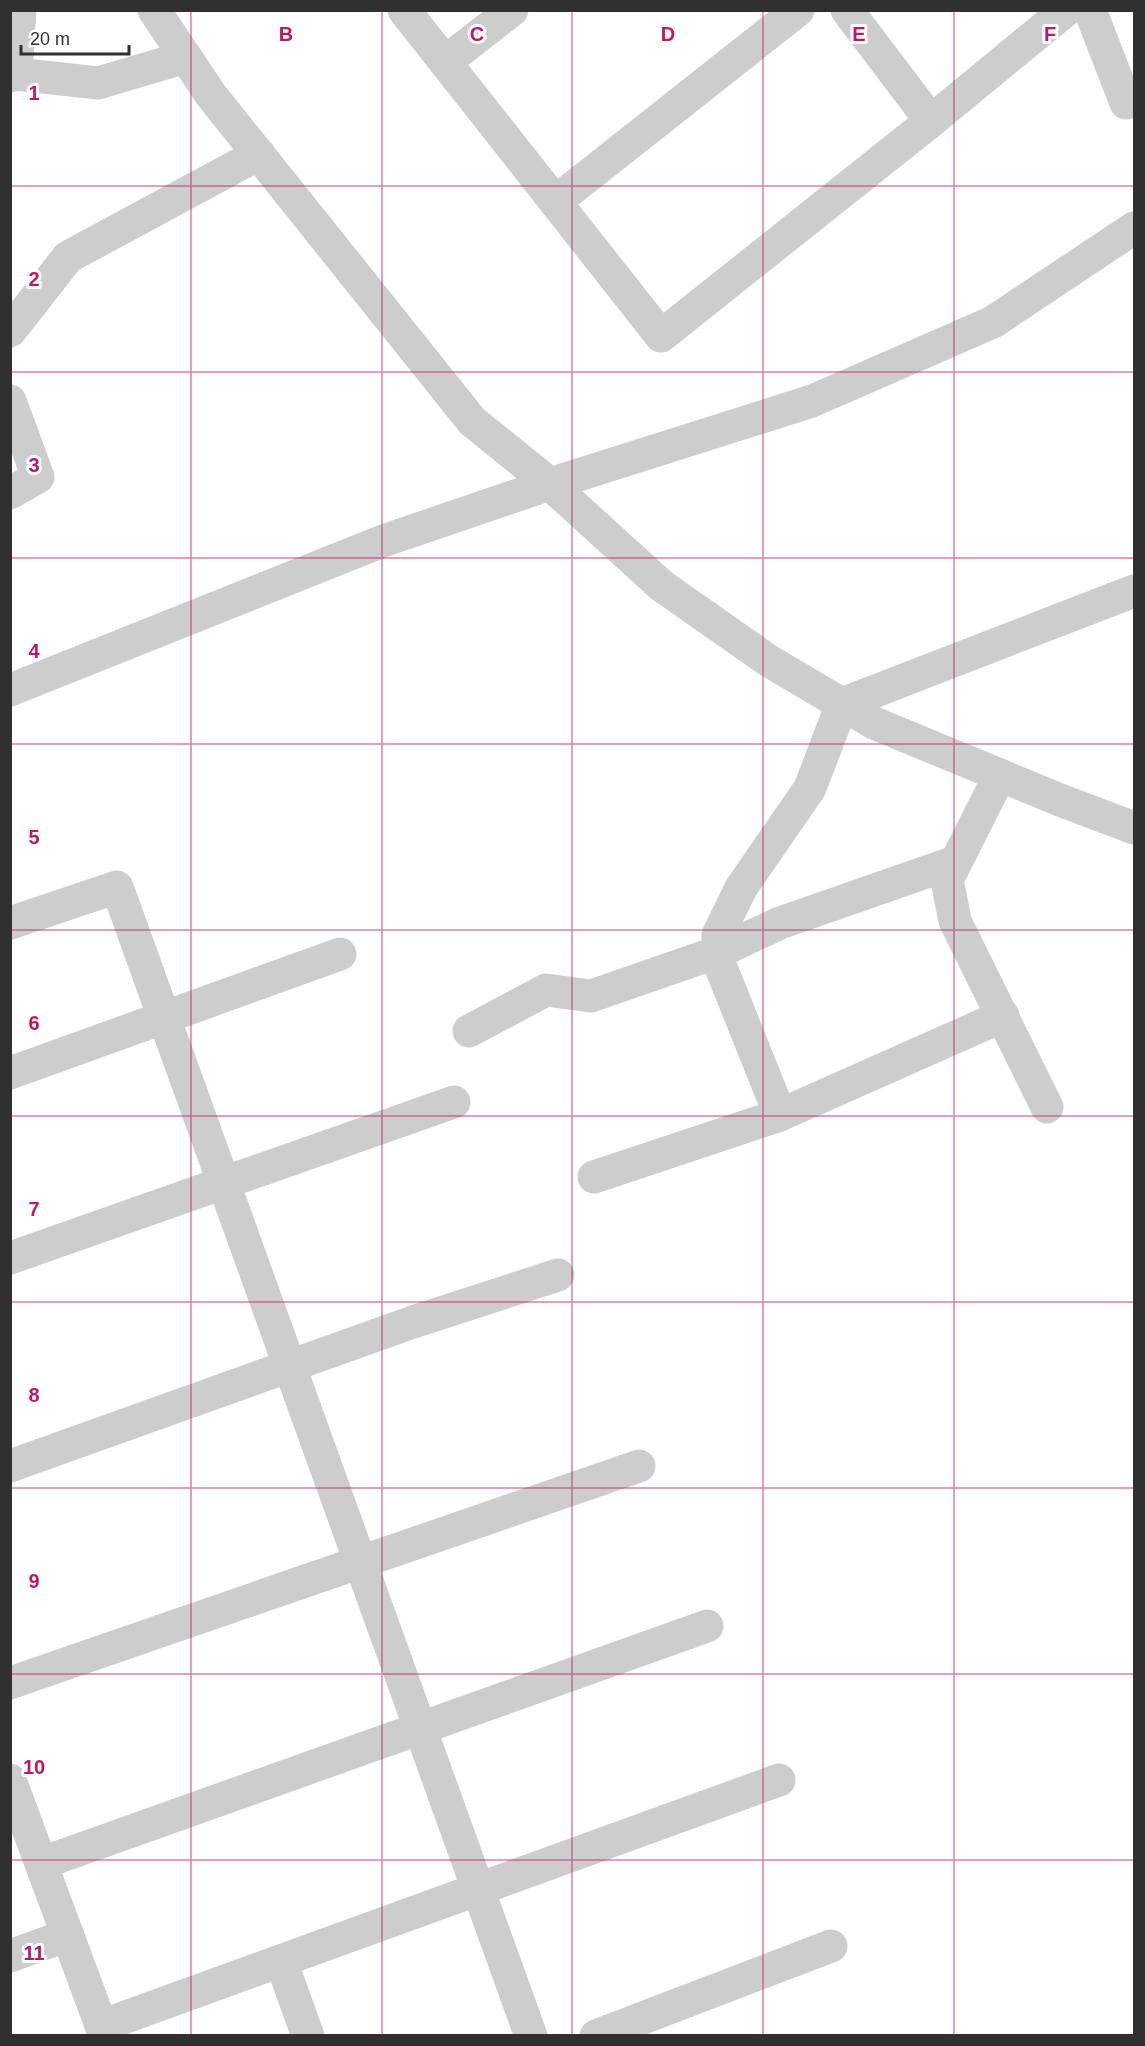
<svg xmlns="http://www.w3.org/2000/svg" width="1145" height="2046" font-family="Arial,sans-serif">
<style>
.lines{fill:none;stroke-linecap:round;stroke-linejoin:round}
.minor{stroke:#cdcdcd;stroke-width:33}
.grid{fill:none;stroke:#c2185b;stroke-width:1.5;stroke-opacity:0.55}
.grid-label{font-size:20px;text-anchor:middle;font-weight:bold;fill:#c2185b;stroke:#fff;stroke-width:6;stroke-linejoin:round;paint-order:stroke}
</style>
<rect width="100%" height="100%" fill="#fff"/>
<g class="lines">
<g class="minor">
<path d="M154,10L211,95L472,421L550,484L662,586L769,661L874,723L1060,800L1134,828"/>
<path d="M404,10L661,336L931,121L847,10"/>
<path d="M1090,10L1126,103"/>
<path d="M445,62L512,10"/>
<path d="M16,74L20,10"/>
<path d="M10,76L16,74L98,83L186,57"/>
<path d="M931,121L1066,10"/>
<path d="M555,202L798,10"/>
<path d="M10,331L68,257L259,154"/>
<path d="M10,401L38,477L10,493"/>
<path d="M10,690L383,541L550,484L812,401L993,322L1134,228"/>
<path d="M1000,775L947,880L955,921L1047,1107"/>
<path d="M10,923L117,887L531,2036"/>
<path d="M469,1031L546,990L591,996L718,952L780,923L955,862"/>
<path d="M10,1073L340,954"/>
<path d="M780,1115L718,960V935L741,888L810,788L842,704L1134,591"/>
<path d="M594,1177L780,1115L1003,1016"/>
<path d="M10,1258L454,1102"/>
<path d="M10,1466L413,1322L558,1275"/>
<path d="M10,1683L639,1466"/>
<path d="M10,1780L105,2036"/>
<path d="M42,1863L707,1626"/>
<path d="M10,1956L68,1935"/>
<path d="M281,1961L308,2036"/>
<path d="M101,2026L779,1780"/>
<path d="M596,2036L831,1946"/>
</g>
</g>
<path class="grid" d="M191,10V2036M382,10V2036M572,10V2036M763,10V2036M954,10V2036M10,186H1134M10,372H1134M10,558H1134M10,744H1134M10,930H1134M10,1116H1134M10,1302H1134M10,1488H1134M10,1674H1134M10,1860H1134"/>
<g class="grid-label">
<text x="286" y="41">B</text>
<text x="477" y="41">C</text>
<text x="668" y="41">D</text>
<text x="859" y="41">E</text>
<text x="1050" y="41">F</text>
<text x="34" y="100">1</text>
<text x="34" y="286">2</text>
<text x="34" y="472">3</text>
<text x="34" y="658">4</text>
<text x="34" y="844">5</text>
<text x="34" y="1030">6</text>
<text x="34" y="1216">7</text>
<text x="34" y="1402">8</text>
<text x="34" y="1588">9</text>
<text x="34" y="1774">10</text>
<text x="34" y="1960">11</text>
</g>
<rect width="1145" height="2046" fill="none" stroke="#303030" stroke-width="24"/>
<path d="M21 45v9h108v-9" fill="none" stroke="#303030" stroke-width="3"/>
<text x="30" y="45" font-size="18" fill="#303030" stroke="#ffffff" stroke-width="4.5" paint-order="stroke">20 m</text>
</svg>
